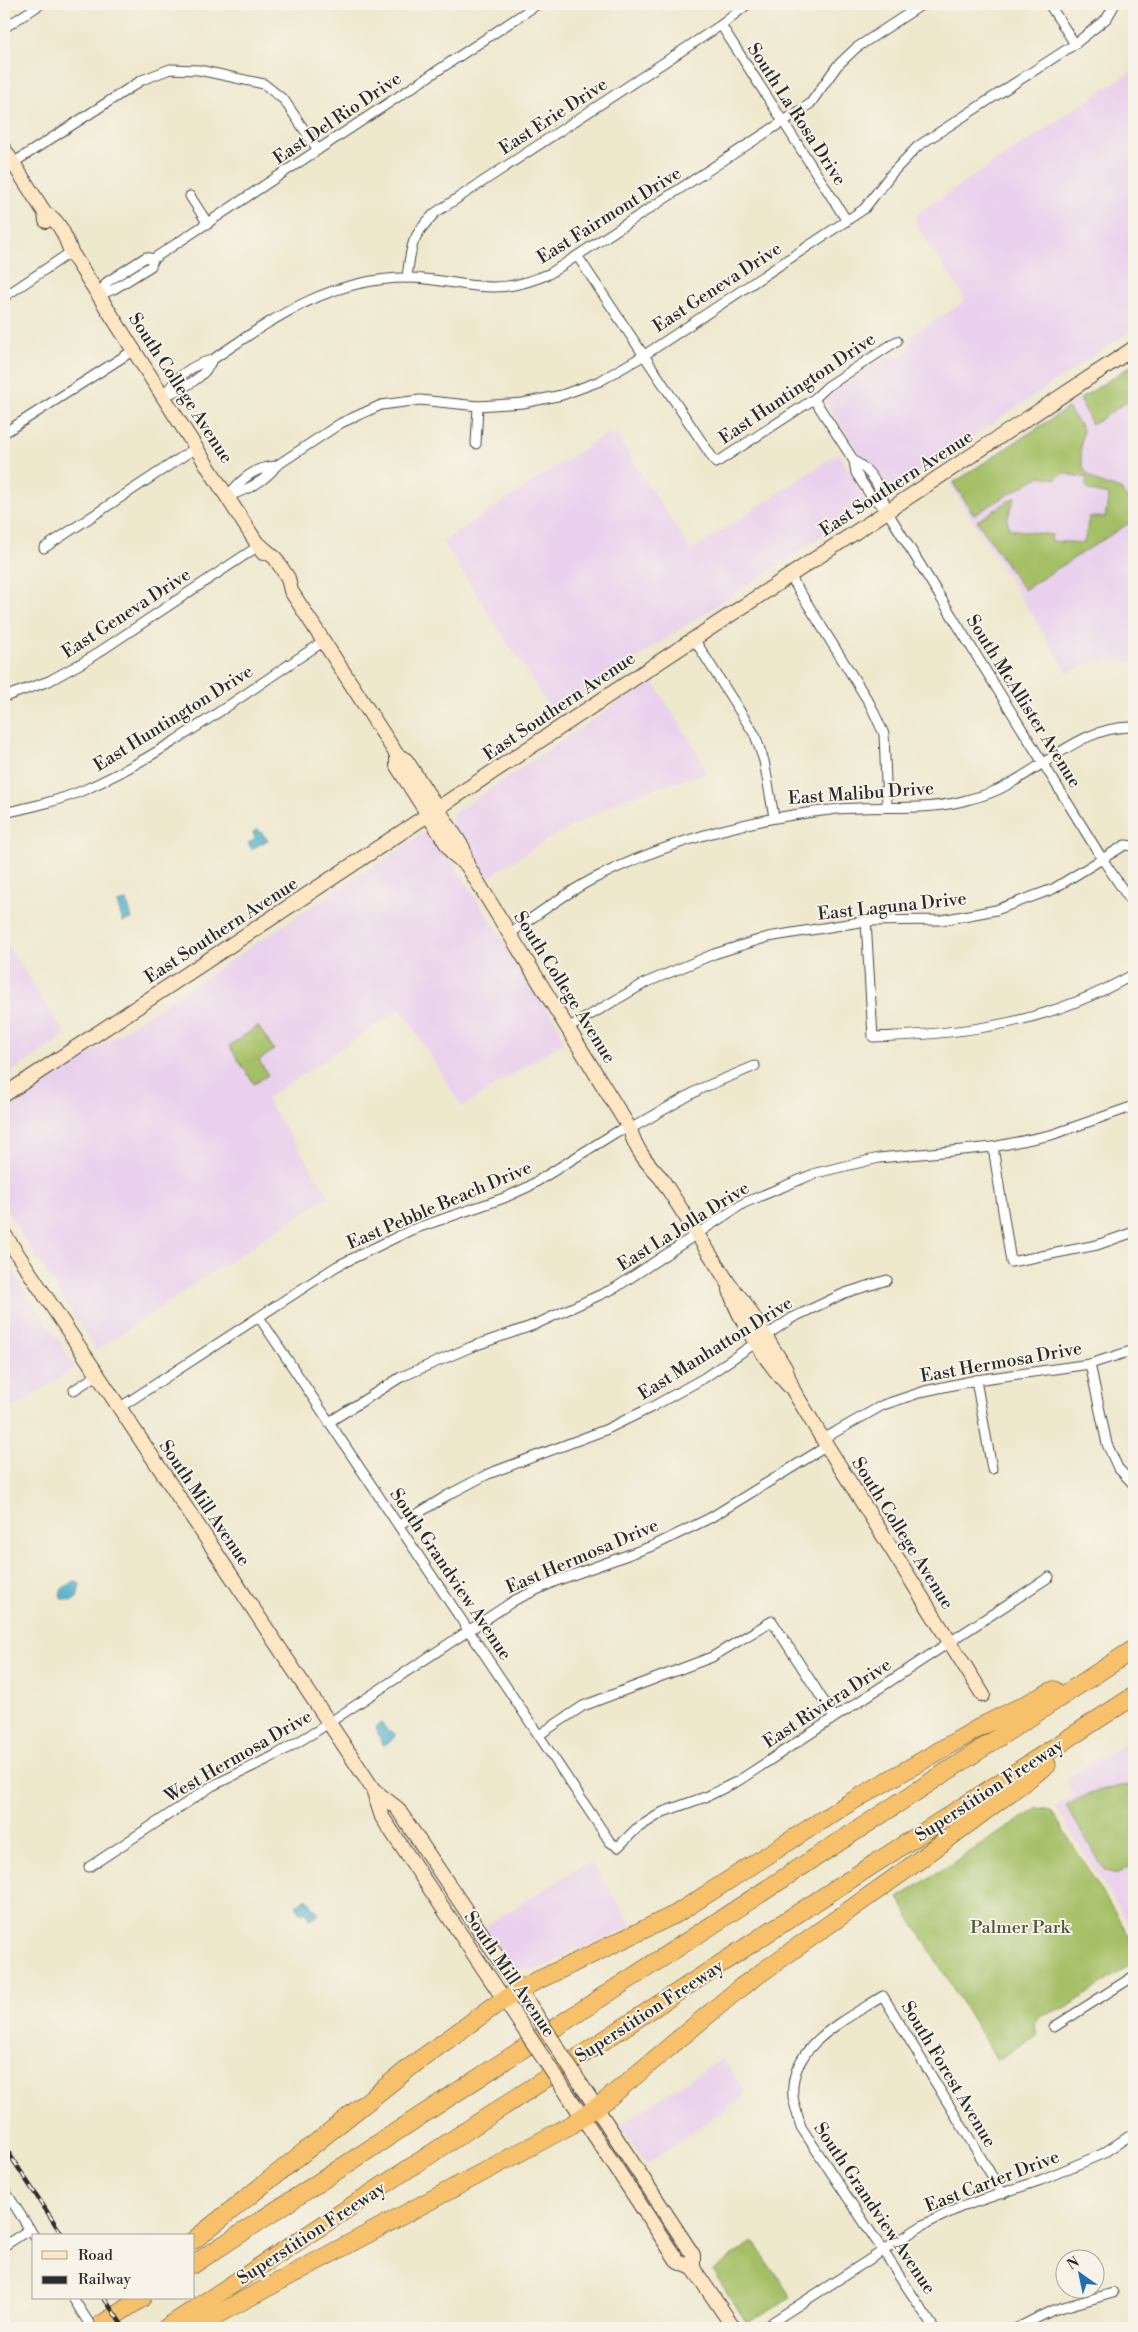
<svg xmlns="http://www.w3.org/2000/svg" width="1138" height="2332" font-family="'Libre Bodoni',serif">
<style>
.built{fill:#e9d1ed}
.green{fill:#a4bf65;stroke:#687548}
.water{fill:#4caecb;stroke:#3c6c7b}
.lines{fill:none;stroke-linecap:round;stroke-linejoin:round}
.street-casing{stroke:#484743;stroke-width:11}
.secondary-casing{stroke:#484743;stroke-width:16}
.highway-casing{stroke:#484743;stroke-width:19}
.street{stroke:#fff;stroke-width:9}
.secondary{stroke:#fce6c4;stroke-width:14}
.highway{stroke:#f7c06b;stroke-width:18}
.rail-casing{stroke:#2b2b2b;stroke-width:4.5}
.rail{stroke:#f7f3e8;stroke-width:2.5;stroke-dasharray:8;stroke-linecap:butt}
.street-bridge-casing{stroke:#484743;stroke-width:11;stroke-linecap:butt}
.secondary-bridge-casing{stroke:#484743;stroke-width:16;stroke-linecap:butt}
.street-bridge{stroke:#fff;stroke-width:9}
.secondary-bridge{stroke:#fce6c4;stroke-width:14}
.labels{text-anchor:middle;stroke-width:4;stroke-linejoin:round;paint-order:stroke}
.street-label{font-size:18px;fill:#2b2b2b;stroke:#f7f3e8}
.park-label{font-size:18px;fill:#4f573c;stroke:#f7f3e8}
</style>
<rect width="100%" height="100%" fill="#f7f3e8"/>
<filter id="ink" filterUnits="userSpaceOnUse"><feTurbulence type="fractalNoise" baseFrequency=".02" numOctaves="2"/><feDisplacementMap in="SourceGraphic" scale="10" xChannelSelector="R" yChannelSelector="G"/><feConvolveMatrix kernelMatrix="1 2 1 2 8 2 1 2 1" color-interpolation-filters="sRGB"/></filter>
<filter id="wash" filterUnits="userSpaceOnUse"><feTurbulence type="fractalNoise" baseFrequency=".0096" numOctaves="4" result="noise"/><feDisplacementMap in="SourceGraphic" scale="20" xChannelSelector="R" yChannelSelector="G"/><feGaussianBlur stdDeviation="1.12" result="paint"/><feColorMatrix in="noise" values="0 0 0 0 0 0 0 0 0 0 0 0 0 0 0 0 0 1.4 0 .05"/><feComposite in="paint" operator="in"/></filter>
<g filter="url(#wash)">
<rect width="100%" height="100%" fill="#eee8cd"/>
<g class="built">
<path d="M1120,4H1134V26L1122,7Z"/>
<path d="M1134,70V329L892,490L883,488L823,399L878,361L901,356L907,352L911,345L910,337L963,302V295L915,223L918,213Z"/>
<path d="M1134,362V662L1095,660L1068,673L950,484Z"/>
<path d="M607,433L617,436L691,551L839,453L867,504L864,508L553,713L443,542Z"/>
<path d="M652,680L699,755L706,773L624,798L546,840L485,879L452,825L453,814Z"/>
<path d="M425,832L435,835L560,1028V1034L564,1041L462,1107L401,1009L383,1020L266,1099L329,1195L96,1350L4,1206V1110Z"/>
<path d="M4,939L66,1035L4,1077Z"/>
<path d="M4,1258L76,1367L4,1414Z"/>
<path d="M1134,1737V1933L1056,1808L1075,1795L1065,1781L1086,1766L1116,1750Z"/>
<path d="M585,1864L593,1865L631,1923V1928L564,1956L548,1966L534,1970L516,1968L508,1961L484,1927Z"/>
<path d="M722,2058L744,2090L742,2098L646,2164L620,2125Z"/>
</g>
<g class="green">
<path d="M1134,364V397L1092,425L1080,399Z"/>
<path d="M1068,408L1083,429C1077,467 1082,481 1121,489L1134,510V520L1024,590L977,521L1015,497L1007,520L1010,529L1052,535L1051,541L1084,543L1089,517H1105L1109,495L1090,491L1086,485L1087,478L1062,473L1056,479L1040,476L974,515L953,483Z"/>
<path d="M258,1026L274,1050L259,1060L268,1075L254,1084L229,1046Z"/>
<path d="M1131,1785L1134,1786V1863L1117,1874L1105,1871L1066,1806C1087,1793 1106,1787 1131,1785Z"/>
<path d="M1038,1808L1051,1810L1134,1943V1962L1068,2007L1040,2015L1034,2023L1037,2035L997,2060L898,1898Z"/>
<path d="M753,2241L791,2297L747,2323L713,2271Z"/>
</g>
<g class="water">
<path d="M258,829L268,840L252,849L248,843L255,839L253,832Z"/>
<path d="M127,901L132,919L123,922L117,903Z"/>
<path d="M74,1581L80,1584L77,1598L72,1601L62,1599L60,1594L62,1589Z"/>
<path d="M381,1723L388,1731H392L396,1735L390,1742L382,1745L376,1727Z"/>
<path d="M307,1898L319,1914L310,1920L305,1911L301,1913L296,1905Z"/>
</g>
</g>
<g filter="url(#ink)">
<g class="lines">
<defs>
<g id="street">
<path d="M1049,4L1075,44"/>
<path d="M721,25L847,221"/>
<path d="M4,28L41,4"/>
<path d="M13,163L142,80L170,69L199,70L264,84L284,100L318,150"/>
<path d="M190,196L208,224"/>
<path d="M578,257L716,463L814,399L828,386L897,341"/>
<path d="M407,278C411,245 411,237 435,213L721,25L748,4"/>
<path d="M99,295L114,289L151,266L153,259L538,4"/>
<path d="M99,295L107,282L146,257L153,259"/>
<path d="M4,297L71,252"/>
<path d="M164,396C175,378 191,365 212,360C274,318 329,278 408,278C437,278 465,287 494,287C514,287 531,281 549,274L810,104L837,66L856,48L923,4"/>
<path d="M164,396C183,388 204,379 212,360"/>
<path d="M814,399L854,461L856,473L871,496L887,510"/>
<path d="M4,433L134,350"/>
<path d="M476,444L478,406"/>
<path d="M854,461C874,472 881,490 887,511L1103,860L1134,906"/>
<path d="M228,496C246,490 265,482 276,466L341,423L381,405L420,400L478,406L523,403L562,395L600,381L643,356L864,209L892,173L918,146L1075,44L1107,18L1115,4"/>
<path d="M228,496C241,479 255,467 276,466"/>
<path d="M44,548L197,447"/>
<path d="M790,576L870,704L884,734L887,806"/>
<path d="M694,639L755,735L764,761L774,817"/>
<path d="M4,697L49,681L87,660L260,545"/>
<path d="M4,813C31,807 58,801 84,790C166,754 247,691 323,642"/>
<path d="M866,921L873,1037C969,1034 1049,1023 1134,974"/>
<path d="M509,934C537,915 565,893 595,878C669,841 749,819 830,810C876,804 926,813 970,799C983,796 997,791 1009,784C1049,763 1086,725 1134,727"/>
<path d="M568,1028L645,983L714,954L768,937L866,921L942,920L996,910L1053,889L1125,845L1134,846"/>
<path d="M993,1147L1011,1262L1097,1245L1134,1232"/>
<path d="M259,1317L610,1842L618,1847L636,1829L663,1812L708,1796L738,1781L1049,1577"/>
<path d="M1090,1364L1107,1444L1118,1468L1134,1485"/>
<path d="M976,1380L992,1469"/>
<path d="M74,1390L97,1375"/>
<path d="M119,1408L337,1266L411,1230L504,1198L528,1187L618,1131L630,1129L702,1088L755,1066"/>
<path d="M329,1422L401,1377L471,1347L534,1325L615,1288L744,1203L816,1173L879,1158L993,1147L1051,1135L1134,1106"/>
<path d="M823,1439L883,1405L925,1391L976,1380L1090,1364L1134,1350"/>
<path d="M399,1525L448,1495L488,1474L605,1430L652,1407L704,1378L792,1318L845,1293L887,1280"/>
<path d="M539,1735L583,1706L712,1657L772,1621L834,1717"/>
<path d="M89,1867L212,1786L274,1756L315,1732L515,1600L556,1581L655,1545L710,1518L827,1446"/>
<path d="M1054,2027L1134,1976"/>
<path d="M4,2189L34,2236"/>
<path d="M4,2246L30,2229"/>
<path d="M763,2328L923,2225L961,2207L1041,2180L1102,2154L1134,2133"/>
<path d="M934,2328L801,2127C798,2117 795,2107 793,2097C788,2045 847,2019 883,1996L1003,2194"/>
<path d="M1017,2328L1053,2310L1113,2293"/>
</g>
<g id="secondary">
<path d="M4,149L45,213L46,221"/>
<path d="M45,213C60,221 65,236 71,252L263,553"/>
<path d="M260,545L275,558L288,578L291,591L397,755L406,760L463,848L467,865L630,1129C635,1149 647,1163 661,1178L729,1284L744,1302L785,1368L793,1390L827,1446L983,1695"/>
<path d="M397,755V766L453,854L467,865"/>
<path d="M4,1095L1134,348"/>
<path d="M4,1234L373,1789L382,1817L520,2023"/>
<path d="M730,1290C738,1319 768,1364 789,1386"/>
<path d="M375,1791L397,1808L535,2013"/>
<path d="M582,2086L693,2255V2268L734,2328"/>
<path d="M568,2095L678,2262L693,2268"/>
</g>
<g id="highway">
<path d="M194,2240L418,2061L494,2006L530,1984L676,1914L844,1806L984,1725L1054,1690"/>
<path d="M194,2264L1134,1649"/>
<path d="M96,2328L142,2298"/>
<path d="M166,2328L772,1930L1134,1696"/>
<path d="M192,2328L571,2125L605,2101L741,1987L907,1869L1047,1765"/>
</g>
</defs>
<use href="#street" class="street-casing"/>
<use href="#secondary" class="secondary-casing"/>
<use href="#highway" class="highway-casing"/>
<use href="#street" class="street"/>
<use href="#secondary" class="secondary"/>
<use href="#highway" class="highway"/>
<defs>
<g id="rail">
<path d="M4,2146L63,2236"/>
<path d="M104,2298L124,2328"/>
</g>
</defs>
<use href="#rail" class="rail-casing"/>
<use href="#rail" class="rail"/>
<defs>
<path id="street-bridge" d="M73,2298L92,2328"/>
<g id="secondary-bridge">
<path d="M535,2013L582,2086"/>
<path d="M520,2023L568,2095"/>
</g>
</defs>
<use href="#street-bridge" class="street-bridge-casing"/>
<use href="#secondary-bridge" class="secondary-bridge-casing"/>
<use href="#street-bridge" class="street-bridge"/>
<use href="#secondary-bridge" class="secondary-bridge"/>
</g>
</g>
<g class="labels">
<g class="street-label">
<text transform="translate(797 114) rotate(57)" y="6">South La Rosa Drive</text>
<text transform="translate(553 116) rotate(-33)" y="6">East Erie Drive</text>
<text transform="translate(337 118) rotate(-34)" y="6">East Del Rio Drive</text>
<text transform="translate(609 215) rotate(-32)" y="6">East Fairmont Drive</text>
<text transform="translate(717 287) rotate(-33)" y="6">East Geneva Drive</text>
<text transform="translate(181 388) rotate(57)" y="6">South College Avenue</text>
<text transform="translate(797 388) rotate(-34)" y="6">East Huntington Drive</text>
<text transform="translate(896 483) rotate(-33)" y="6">East Southern Avenue</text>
<text transform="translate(126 613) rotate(-33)" y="6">East Geneva Drive</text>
<text transform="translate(1024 701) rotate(58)" y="6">South McAllister Avenue</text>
<text transform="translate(559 706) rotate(-34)" y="6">East Southern Avenue</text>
<text transform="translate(173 718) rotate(-32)" y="6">East Huntington Drive</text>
<text transform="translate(861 793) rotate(-4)" y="6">East Malibu Drive</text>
<text transform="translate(892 906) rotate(-6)" y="6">East Laguna Drive</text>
<text transform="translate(221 930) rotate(-33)" y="6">East Southern Avenue</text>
<text transform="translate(565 987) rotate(58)" y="6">South College Avenue</text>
<text transform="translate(439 1205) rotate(-23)" y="6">East Pebble Beach Drive</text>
<text transform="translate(683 1226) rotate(-32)" y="6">East La Jolla Drive</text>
<text transform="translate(715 1348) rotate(-32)" y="6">East Manhatton Drive</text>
<text transform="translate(1001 1362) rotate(-10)" y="6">East Hermosa Drive</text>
<text transform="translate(205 1503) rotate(56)" y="6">South Mill Avenue</text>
<text transform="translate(903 1533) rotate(58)" y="6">South College Avenue</text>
<text transform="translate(582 1556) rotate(-23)" y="6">East Hermosa Drive</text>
<text transform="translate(451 1574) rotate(56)" y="6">South Grandview Avenue</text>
<text transform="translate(827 1703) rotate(-33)" y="6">East Riviera Drive</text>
<text transform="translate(238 1756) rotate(-30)" y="6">West Hermosa Drive</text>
<text transform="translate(989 1790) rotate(-33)" y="6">Superstition Freeway</text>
<text transform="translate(510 1974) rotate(56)" y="6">South Mill Avenue</text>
<text transform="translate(649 2011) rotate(-33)" y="6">Superstition Freeway</text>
<text transform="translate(949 2074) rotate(59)" y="6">South Forest Avenue</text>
<text transform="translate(992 2181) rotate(-21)" y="6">East Carter Drive</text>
<text transform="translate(875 2208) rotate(56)" y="6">South Grandview Avenue</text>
<text transform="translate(311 2233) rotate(-33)" y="6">Superstition Freeway</text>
</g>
<g class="park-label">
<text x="1020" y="1933">Palmer Park</text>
</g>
</g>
<rect width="1138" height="2332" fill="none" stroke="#f7f3e8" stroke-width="20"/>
<rect x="32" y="2234" width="162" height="65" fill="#f7f3e8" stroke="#a5a39c"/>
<rect x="42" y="2251" width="25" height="8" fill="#fce6c4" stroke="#a5a39c"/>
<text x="78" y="2260" font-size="15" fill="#2b2b2b">Road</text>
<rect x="42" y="2276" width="25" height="8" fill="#2b2b2b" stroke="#a5a39c"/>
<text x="78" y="2284" font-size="15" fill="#2b2b2b">Railway</text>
<g transform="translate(1080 2274) rotate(327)"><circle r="24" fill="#f7f3e8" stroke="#a5a39c"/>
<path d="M0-4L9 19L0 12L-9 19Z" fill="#1f6fb2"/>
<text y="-8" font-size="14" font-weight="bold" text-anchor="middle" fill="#2b2b2b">N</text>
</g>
</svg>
